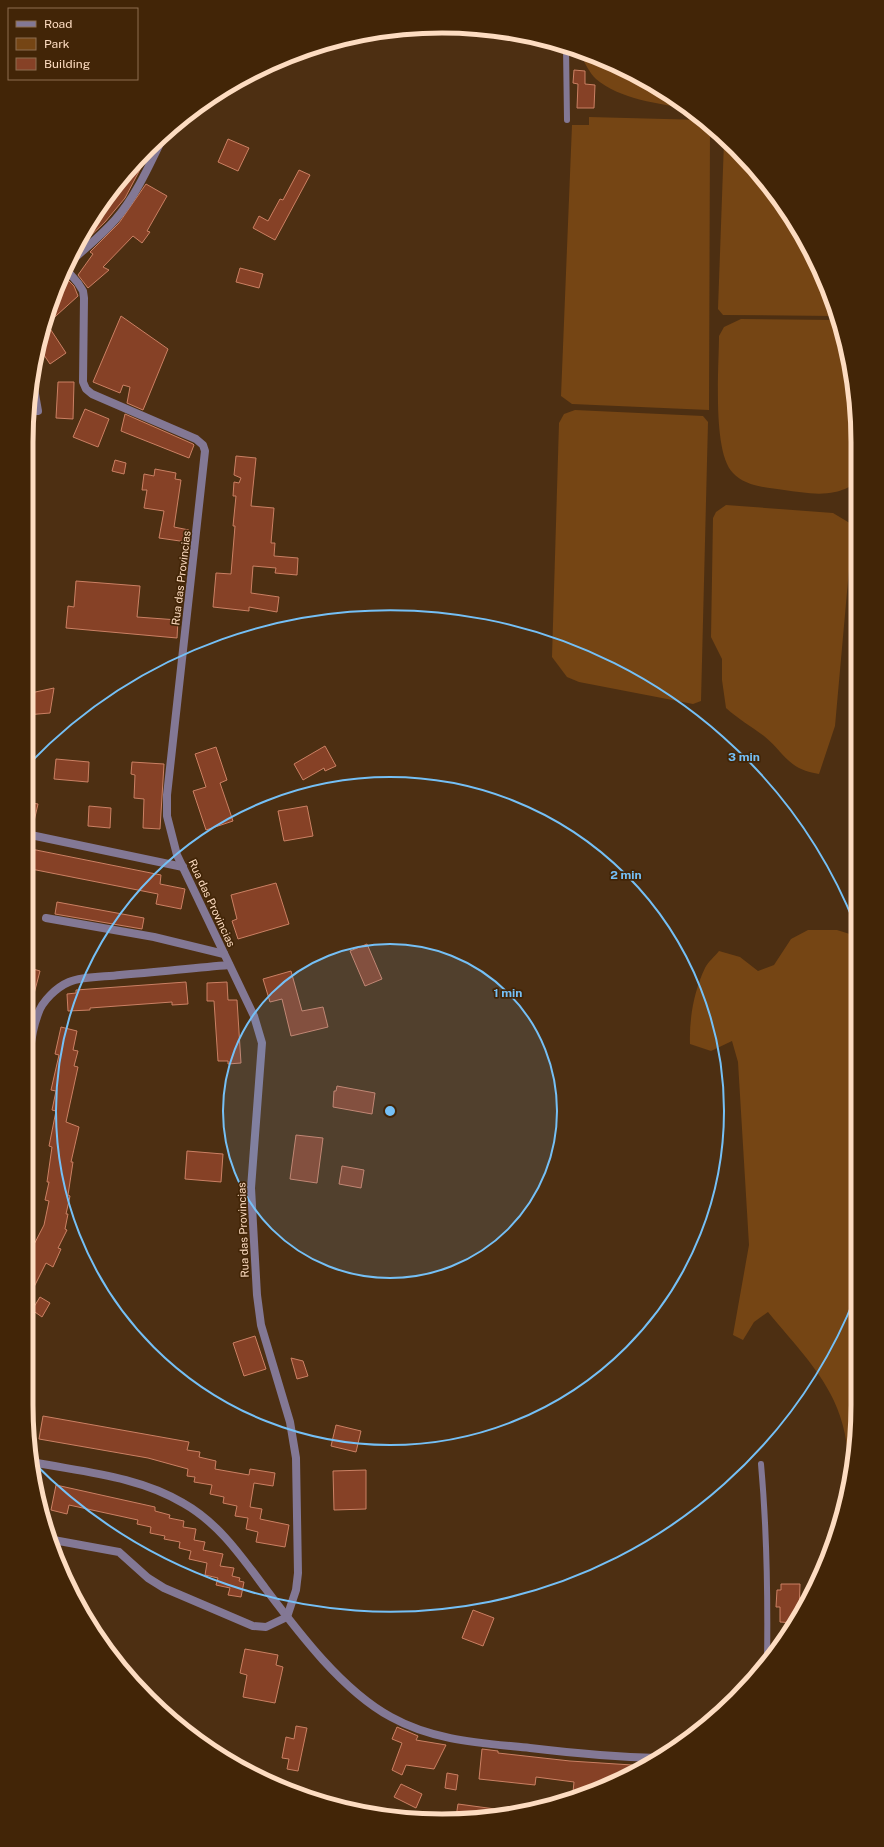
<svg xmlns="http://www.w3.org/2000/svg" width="884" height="1847" font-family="'Public Sans',sans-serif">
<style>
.green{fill:#754514}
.building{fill:#864126;stroke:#cb8063}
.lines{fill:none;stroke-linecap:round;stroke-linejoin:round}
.service{stroke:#837895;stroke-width:6}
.minor{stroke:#837895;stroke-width:8}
.tertiary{stroke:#837895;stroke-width:8}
.ring{fill:none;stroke:#75c0f6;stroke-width:2}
.labels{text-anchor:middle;stroke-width:3.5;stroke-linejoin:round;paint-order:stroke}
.street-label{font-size:11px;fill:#fddcc1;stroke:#422507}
.rim{fill:none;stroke:#fddcc1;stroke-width:5}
.centre{fill:#75c0f6;stroke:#422507;stroke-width:2}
.ring-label{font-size:12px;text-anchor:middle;font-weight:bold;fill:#75c0f6;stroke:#422507;stroke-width:3.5;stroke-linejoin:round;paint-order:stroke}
</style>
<rect width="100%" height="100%" fill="#4d2f12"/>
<g class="green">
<path d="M581,52L601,58L690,109C660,104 619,99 596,79C590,74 585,63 581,56Z"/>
<path d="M589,117L703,120L710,127L709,410L572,404L561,396L572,125H589Z"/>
<path d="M724,141L772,189L826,283L835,316L723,315L718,309Z"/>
<path d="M741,319L836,320L854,387L855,485C848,487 842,491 835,492C818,496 800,492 784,490C768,488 744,486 733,473C712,452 719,367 719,336L724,327Z"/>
<path d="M575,410L703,416L708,422L701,701L693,704L579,682L567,677L552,657L559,423L564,414Z"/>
<path d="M726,505L833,513L853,525L835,726L819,774C787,769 785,753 764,736C751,726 738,719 726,708L722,680V659L711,637L713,518L716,512Z"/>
<path d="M808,930H837L856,936L858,1405L849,1489C849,1464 848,1439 840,1416C827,1376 794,1344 768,1312L754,1322L743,1340L733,1335L749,1245L738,1062L732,1041L711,1051L690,1044C689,1019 694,991 705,968C708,962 715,956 719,951L740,957L758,971L774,965L791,939Z"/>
</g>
<g class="building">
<path d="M574,70L585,71V84L595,85L594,108H577L578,84L573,83Z"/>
<path d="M228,139L249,148L238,171L218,162Z"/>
<path d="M142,155L146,158L125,198L105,222L82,244L80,242L96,211Z"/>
<path d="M299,170L310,175L275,240L253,228L259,216L268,221L280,199L283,200Z"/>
<path d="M146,184L167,196L147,231L150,232L142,243L133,236L103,267L109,270L88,288L78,275L93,254L90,252L119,223Z"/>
<path d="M240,268L263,274L259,288L236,282Z"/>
<path d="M67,279L74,286L78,296L47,324L66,353L50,364L38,346L56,288Z"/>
<path d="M121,316L168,349L143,410L127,403L130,387L123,385L120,393L93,382Z"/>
<path d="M58,382H74L73,419L56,418Z"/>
<path d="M85,409L109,419L98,447L73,437Z"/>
<path d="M125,414L193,444L194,445L189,458L121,431Z"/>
<path d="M236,456L256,458L251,506L274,508L271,543H275L274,556L298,558L297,575L275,573L276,568L253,566L251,593L279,597L277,612L249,607V611L213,607L216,573L231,574L235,526H233L236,496H233L234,482L239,483L241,478L234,475Z"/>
<path d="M115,460L126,463L124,474L112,471Z"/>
<path d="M155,469L176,473L175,479L181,480L174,527L189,530L187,542L159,538L164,511L144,508L147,490H142L144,474L154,476Z"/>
<path d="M76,581L140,586L137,617L178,620L177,638L66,628L68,606L74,607Z"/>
<path d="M54,688L50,713L26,715V694Z"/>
<path d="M325,746L336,766L325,771L324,768L303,780L294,764Z"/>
<path d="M216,747L227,780L220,783L233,821L206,830L193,791L206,787L195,754Z"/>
<path d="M56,759L89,762L88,782L54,779Z"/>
<path d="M132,762L164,764L160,829L143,828L144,799L134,798L135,775L131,774Z"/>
<path d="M26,802L38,804L32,830L26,829Z"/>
<path d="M89,806L111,808L110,828L88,826Z"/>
<path d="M307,806L313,836L284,841L278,811Z"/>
<path d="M26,848L161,875L160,884L185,889L181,909L156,904L158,894L26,868Z"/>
<path d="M276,883L289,924L238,939L232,921L237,919L231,895Z"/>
<path d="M57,902L144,918L142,929L55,914Z"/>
<path d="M367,944L382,979L365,986L350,951Z"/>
<path d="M26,967L40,971L30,1009L26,1008Z"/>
<path d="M291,971L302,1011L323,1007L328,1027L291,1036L282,999L270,1002L263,979Z"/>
<path d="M186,982L188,1004L172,1005V1002L90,1008V1010L68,1011L67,994L76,993V990Z"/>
<path d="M227,982L228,1000H237L241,1063L228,1064V1061H218L214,1001H207V983Z"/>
<path d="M61,1027L77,1031L73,1050L78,1051L74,1066L78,1067L66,1122L79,1127L71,1162H73L68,1195L70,1196L66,1214H68L65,1229L67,1230L58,1248L61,1249L53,1267L46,1263L26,1303V1260L44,1225L49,1201L45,1200L49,1182H47L52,1147L49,1146L56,1111L52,1110L56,1091L51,1090L59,1055L55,1054Z"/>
<path d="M337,1086L375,1093L372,1114L333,1107L334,1091H336Z"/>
<path d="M296,1135L323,1138L317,1183L290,1179Z"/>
<path d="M187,1151L223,1154L221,1182L185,1179Z"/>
<path d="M342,1166L364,1170L361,1188L339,1184Z"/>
<path d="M40,1297L50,1303L42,1317L32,1310Z"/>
<path d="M255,1336L266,1369L244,1376L233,1343Z"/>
<path d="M291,1358L303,1361L308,1376L297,1379Z"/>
<path d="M43,1416L189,1442L187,1450L200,1452L199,1457L216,1461L215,1469L249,1475L250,1469L275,1473L273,1486L254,1483L250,1507L262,1509L260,1519L289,1525L285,1547L256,1542L258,1532L246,1529L248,1518L235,1516L237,1506L223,1503L224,1497L210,1494L212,1485L194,1482L195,1477L187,1476L188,1469L148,1458L39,1439Z"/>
<path d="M336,1425L361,1431L356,1452L331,1446Z"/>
<path d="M366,1470V1509L334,1510L333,1471Z"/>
<path d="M56,1485L155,1507V1511L170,1515L169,1518L184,1521L183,1527L196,1529L194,1540L205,1542L203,1550L223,1554L220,1566L234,1568L232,1576L240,1578L239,1581L244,1582L241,1597L228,1595L230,1588L216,1585L218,1578L205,1575L207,1563L189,1559L191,1551L179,1548L180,1542L164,1539L165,1536L150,1533L151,1527L137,1524L138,1520L69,1505L67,1514L51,1510Z"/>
<path d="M781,1584H800L799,1616L795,1623L780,1622V1607H776L777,1590H781Z"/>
<path d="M473,1610L494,1618L483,1646L462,1638Z"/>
<path d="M245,1649L278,1655L276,1665L283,1667L275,1703L243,1697L247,1675L240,1673Z"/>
<path d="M296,1726L307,1728L298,1771L287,1769L289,1759L282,1758L286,1737L294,1739Z"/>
<path d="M397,1727L418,1736L416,1740L446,1745L434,1769L406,1765L402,1775L392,1770L402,1743L392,1739Z"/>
<path d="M482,1749L498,1751V1753L570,1761L632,1765V1775L616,1782L603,1781V1788L589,1793L573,1792L574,1782L536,1777L535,1785L479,1779Z"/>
<path d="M447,1773L458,1775L456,1790L445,1788Z"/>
<path d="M401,1784L422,1794L416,1808L394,1797Z"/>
<path d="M458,1804L510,1811V1814L497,1817L468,1818L456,1817Z"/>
</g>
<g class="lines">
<g class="service">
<path d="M566,47L567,120"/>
<path d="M761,1464C767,1531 768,1596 767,1663"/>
</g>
<g class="minor">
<path d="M32,377L38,411"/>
<path d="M26,834L183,867"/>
<path d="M46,918L154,937L224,954"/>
<path d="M26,1138C33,1097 23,1054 38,1014C42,1001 57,987 69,982C84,976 105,977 120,975C157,972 193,968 229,965"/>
<path d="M32,1462C83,1472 138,1476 183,1503C217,1522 239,1553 262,1584C296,1629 341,1690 391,1717C434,1741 482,1743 530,1748C573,1753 615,1757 658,1758"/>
<path d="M48,1539L119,1552L148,1578L164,1588L253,1626L266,1627L287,1617L296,1590L298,1573L296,1458L290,1422L261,1325L257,1295L251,1188L262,1043L254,1016L177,855L167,816V795L205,451L203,445L196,439L92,394L86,389L83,382L84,298L83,291L78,283L65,268"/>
</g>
<path class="tertiary" d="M67,265C83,250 100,237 115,220C136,196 150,164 164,135"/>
</g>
<circle cx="390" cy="1111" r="167" fill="#75c0f6" fill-opacity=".12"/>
<g class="ring">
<circle cx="390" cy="1111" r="167"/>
<circle cx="390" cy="1111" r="334"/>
<path d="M856 1295A501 501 0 0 1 33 1462M27 766A501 501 0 0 1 856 927"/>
</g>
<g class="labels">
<g class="street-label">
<text transform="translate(181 578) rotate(-83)" y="4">Rua das Provincias</text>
<text transform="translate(212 903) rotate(65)" y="4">Rua das Provincias</text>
<text transform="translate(243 1230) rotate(-92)" y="4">Rua das Provincias</text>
</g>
</g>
<path d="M0 0H884V1847H0ZM442 33H442A409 409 0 0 1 851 442V1405A409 409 0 0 1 442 1814H442A409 409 0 0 1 33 1405V442A409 409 0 0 1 442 33Z" fill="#422507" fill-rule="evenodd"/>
<path class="rim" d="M442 33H442A409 409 0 0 1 851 442V1405A409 409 0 0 1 442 1814H442A409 409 0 0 1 33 1405V442A409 409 0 0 1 442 33Z"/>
<circle cx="390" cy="1111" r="6" class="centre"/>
<g class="ring-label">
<text x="744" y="761">3 min</text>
<text x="626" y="879">2 min</text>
<text x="508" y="997">1 min</text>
</g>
<rect x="8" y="8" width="130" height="72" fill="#422507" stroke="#8d6e51"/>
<rect x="16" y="21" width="20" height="6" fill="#837895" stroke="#8d6e51"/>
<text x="44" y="28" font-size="12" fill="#fddcc1">Road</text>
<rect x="16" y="38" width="20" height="12" fill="#754514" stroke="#8d6e51"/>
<text x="44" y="48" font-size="12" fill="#fddcc1">Park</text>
<rect x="16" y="58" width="20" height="12" fill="#864126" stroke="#8d6e51"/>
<text x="44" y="68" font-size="12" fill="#fddcc1">Building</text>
</svg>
